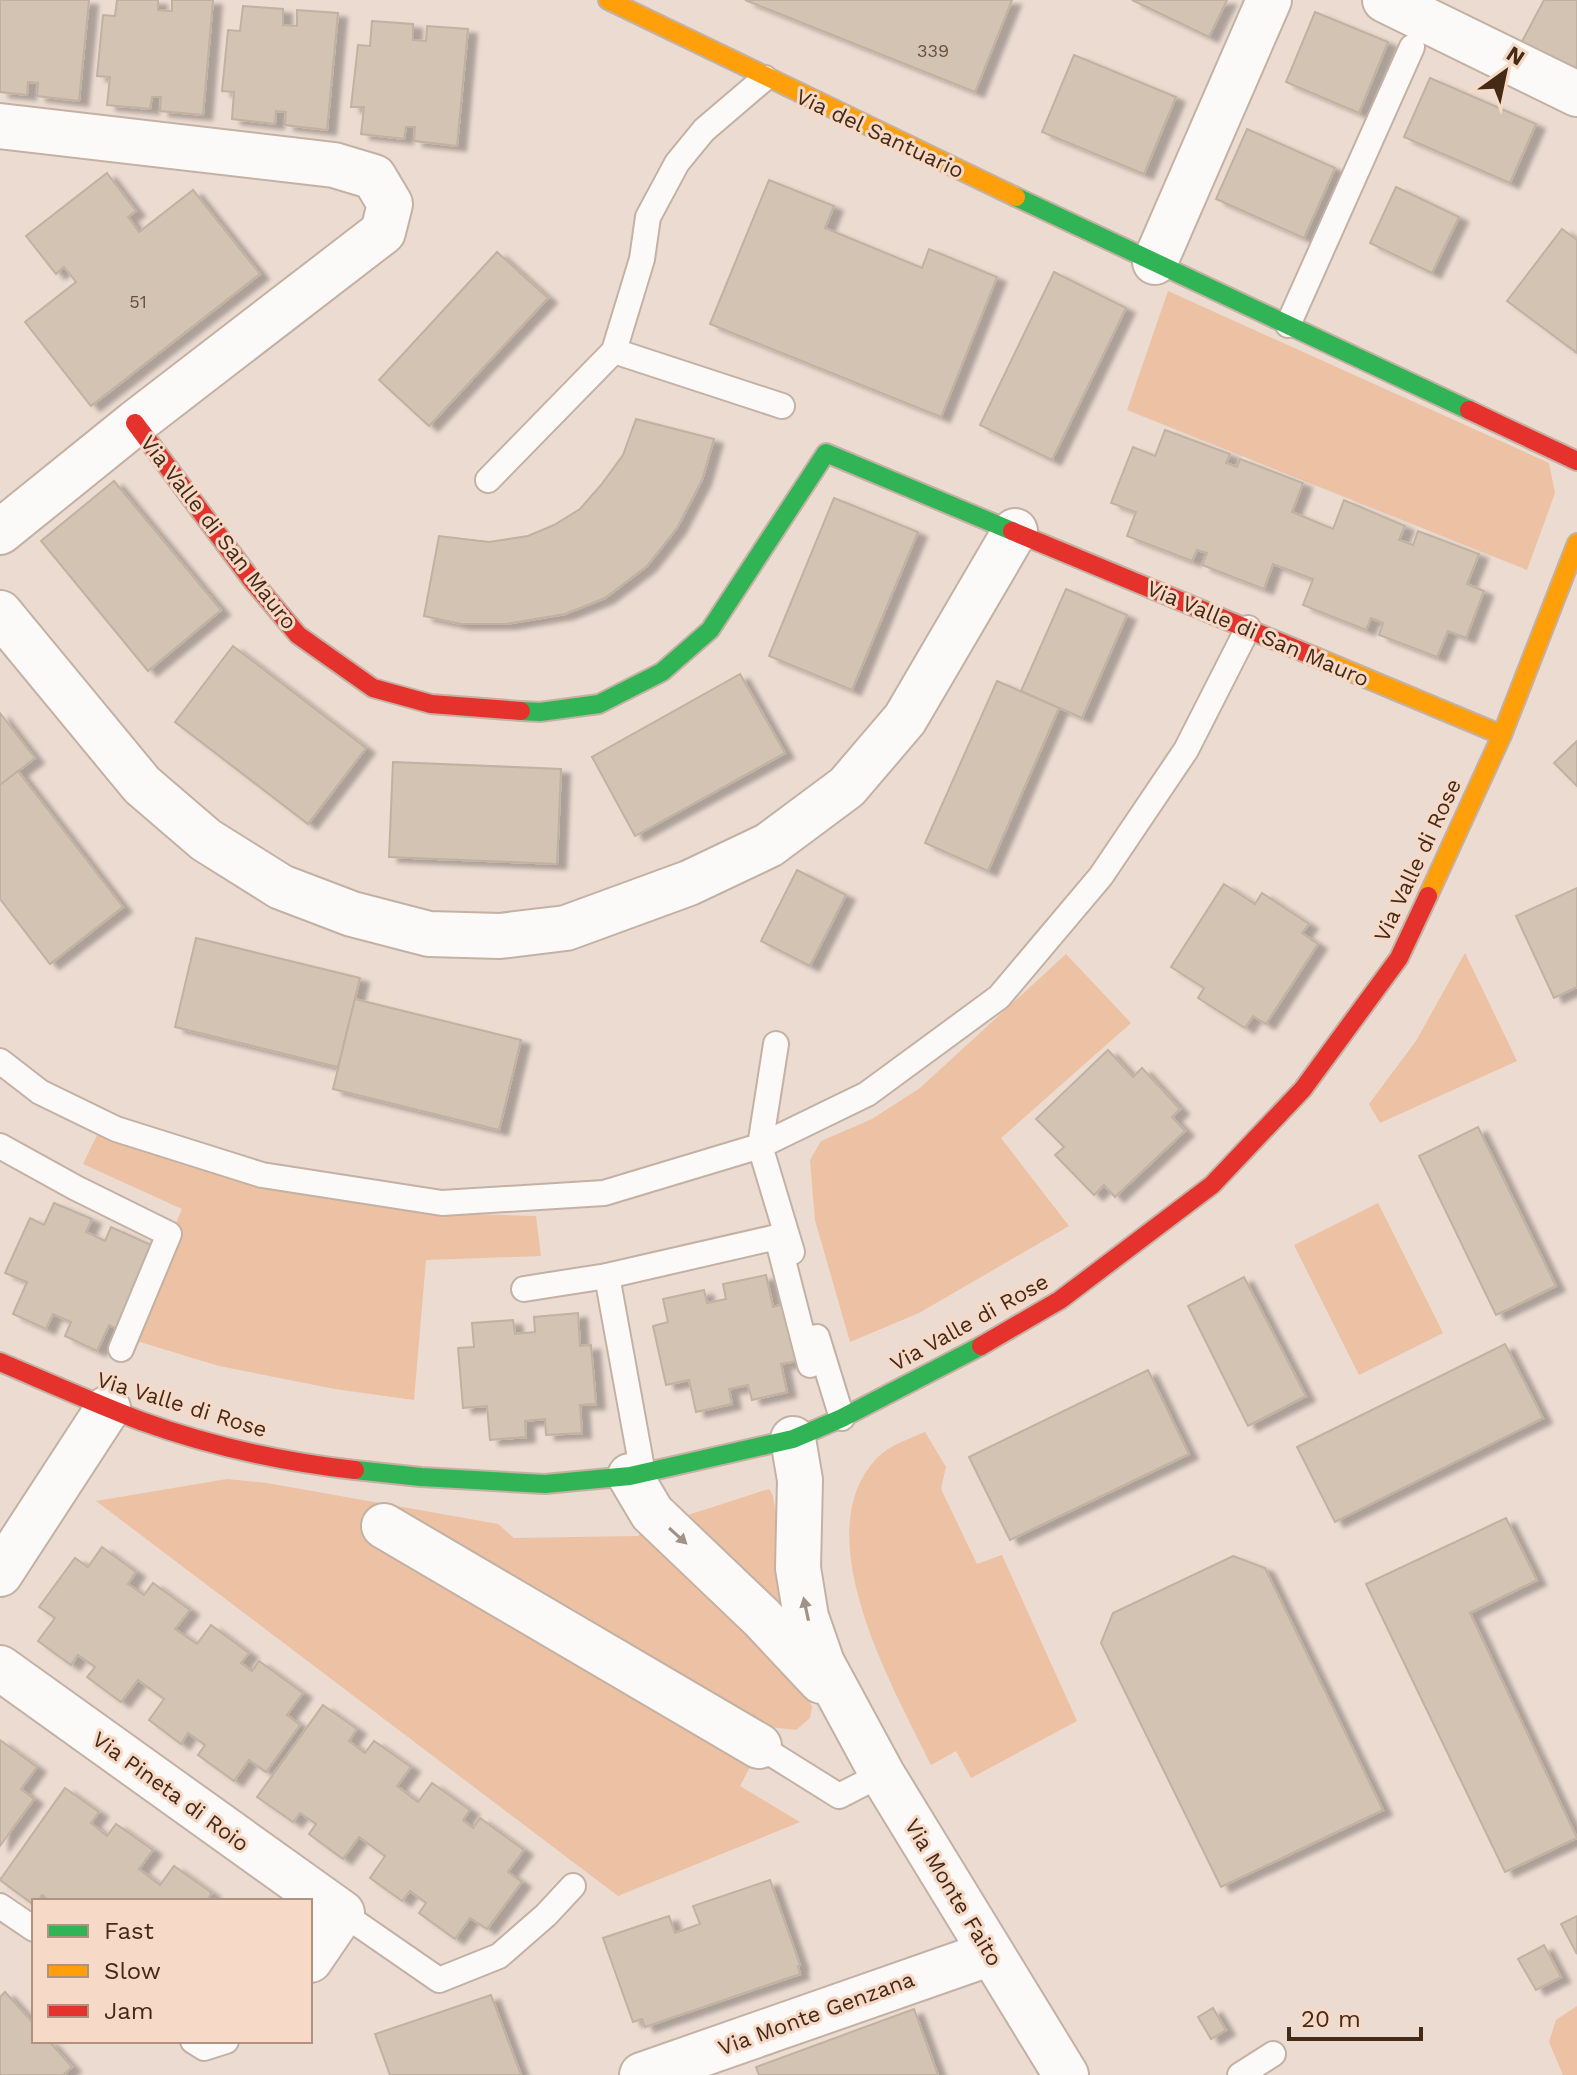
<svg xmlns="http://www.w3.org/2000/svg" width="1577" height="2075" font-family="'Work Sans',sans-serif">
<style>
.green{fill:#edc1a3}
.building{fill:#d3c3b2;stroke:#c1b1a0;stroke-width:2;filter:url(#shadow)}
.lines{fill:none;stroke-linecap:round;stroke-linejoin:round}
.lane-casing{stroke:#c4b1a3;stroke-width:28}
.street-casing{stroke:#c4b1a3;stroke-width:48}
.fast-casing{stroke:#c4b1a3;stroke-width:22}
.slow-casing{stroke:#c4b1a3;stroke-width:22}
.jam-casing{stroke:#c4b1a3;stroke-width:22}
.lane{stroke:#fcfaf8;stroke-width:24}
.street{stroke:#fcfaf8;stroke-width:44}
.fast{stroke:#30b455;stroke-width:18}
.slow{stroke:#ff9f0a;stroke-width:18}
.jam{stroke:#e5322d;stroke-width:18}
.oneway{fill:#a09287}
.labels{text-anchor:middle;stroke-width:6;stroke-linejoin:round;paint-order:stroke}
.number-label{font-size:18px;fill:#68503d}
.street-label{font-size:22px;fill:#452a16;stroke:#f6d9c6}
</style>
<defs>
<filter id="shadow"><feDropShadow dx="9" dy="5" stdDeviation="2" flood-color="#0004"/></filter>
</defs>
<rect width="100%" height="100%" fill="#ebdbd1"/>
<g class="green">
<path d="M1168,291L1549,463L1555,493L1527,570L1127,410Z"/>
<path d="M1465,953L1517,1061L1380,1123L1369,1104L1416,1041Z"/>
<path d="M1066,954L1131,1023L1001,1138L1069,1226L919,1313L850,1342L815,1220L810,1160L821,1141L872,1119L920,1088Z"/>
<path d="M97,1135L242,1177L439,1213L536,1216L541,1256L426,1260L414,1400L335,1389L219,1366L127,1338L182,1209L83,1164Z"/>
<path d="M1378,1203L1443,1333L1359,1375L1294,1245Z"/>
<path d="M925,1432L946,1467L941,1489L977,1564L1002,1555L1077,1721L971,1778L956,1751L931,1765C894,1689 804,1534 877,1458C889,1445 909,1439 925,1432Z"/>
<path d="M227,1479L267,1483L498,1524L514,1538L638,1536L648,1528L798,1671L812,1707L810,1718L796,1730L771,1727L740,1786L800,1822L618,1896L96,1501Z"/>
<path d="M769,1489L773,1496L793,1621L685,1516Z"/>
<path d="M1577,2006V2075H1563L1549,2042L1556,2020Z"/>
</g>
<g class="building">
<path d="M0,0H89L79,101L37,96L38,83L28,82L27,95L0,92Z"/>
<path d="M117,0H158V10L172,11V0H213L203,115L160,111L161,97H152L150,109L107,105L110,77L97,76L103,15L115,16Z"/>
<path d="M745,0H1012L975,92Z"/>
<path d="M1132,0H1227L1209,37Z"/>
<path d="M1544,0H1577V78L1519,47Z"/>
<path d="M243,6L283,9V25L297,26V10L338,13L327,130L285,125L286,112L276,111L275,124L232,119L234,92L222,91L228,30L240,31Z"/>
<path d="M1315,12L1388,42L1359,113L1286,82Z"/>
<path d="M372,21L413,24V40L426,41L427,26L468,29L457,146L414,141L415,127H406L404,139L361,134L364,107H351L358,45L370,46Z"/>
<path d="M1074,55L1176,97L1144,174L1042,132Z"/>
<path d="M1430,78L1536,124L1510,183L1404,137Z"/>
<path d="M1247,129L1335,168L1304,238L1216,199Z"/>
<path d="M107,173L136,211L128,217L139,232L193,190L260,274L91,406L25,322L76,282L64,267L56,274L26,236Z"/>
<path d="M769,180L834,206L825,228L922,268L929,249L997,277L941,417L710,324Z"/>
<path d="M1396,187L1459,217L1432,273L1370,243Z"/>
<path d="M1562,229L1577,240V353L1507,301Z"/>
<path d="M497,252L548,298L429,426L379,380Z"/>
<path d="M1054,272L1126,308L1052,460L980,425Z"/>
<path d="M636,419L714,439L702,480L677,528L647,566L605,598L565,614L506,624H461L424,616L439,536L489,542L528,536L554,525L580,509L601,485L623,455Z"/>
<path d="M1165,430L1230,454L1226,463L1237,467L1240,459L1303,483L1292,512L1333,529L1344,500L1405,526L1399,540L1413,545L1418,531L1479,554L1467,584L1484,591L1466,638L1448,631L1437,657L1379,635L1383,623L1371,618L1366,630L1303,605L1313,579L1273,564L1264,589L1202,565L1207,553L1197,550L1192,561L1127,536L1136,512L1111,503L1133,447L1155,456Z"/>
<path d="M114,481L221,610L148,671L41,541Z"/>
<path d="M834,498L918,532L852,690L769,656Z"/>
<path d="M1066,589L1127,615L1082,718L1021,691Z"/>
<path d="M233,646L366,748L308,824L175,722Z"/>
<path d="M740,674L785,753L635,836L592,757Z"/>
<path d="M997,681L1059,708L988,871L925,843Z"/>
<path d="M0,713L35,758L0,785Z"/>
<path d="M1577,741V786L1554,763Z"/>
<path d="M393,762L561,769L557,864L389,857Z"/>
<path d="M18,771L123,907L50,964L0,899V785Z"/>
<path d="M797,870L846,895L810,966L761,941Z"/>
<path d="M1224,884L1255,904L1262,893L1309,924L1302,933L1318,944L1266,1024L1253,1016L1245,1028L1198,998L1204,988L1171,967Z"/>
<path d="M1577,888V987L1554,998L1516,916Z"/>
<path d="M196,938L360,978L338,1067L175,1027Z"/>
<path d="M355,999L521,1040L499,1130L333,1089Z"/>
<path d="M1108,1050L1133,1077L1142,1068L1180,1109L1172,1117L1185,1131L1115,1197L1104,1185L1094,1195L1055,1155L1064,1147L1036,1119Z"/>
<path d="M1478,1127L1556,1286L1496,1315L1419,1156Z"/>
<path d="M54,1203L92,1219L86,1232L105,1241L111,1227L151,1245L138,1275L148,1279L124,1332L109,1325L97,1351L65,1336L71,1322L53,1314L46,1329L13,1314L27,1282L5,1273L30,1218L44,1225Z"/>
<path d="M766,1275L773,1307L784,1304L797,1361L781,1364L787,1392L752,1400L748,1385L729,1389L732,1404L696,1412L689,1380L666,1385L653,1326L668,1322L663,1299L704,1290L707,1303L726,1299L723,1284Z"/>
<path d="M1244,1277L1306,1396L1248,1426L1188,1306Z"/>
<path d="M578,1313L580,1346L591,1345L596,1404L580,1405L582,1433L546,1435L545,1419L525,1421L526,1437L490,1440L487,1406L463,1408L458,1348L474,1347L472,1323L513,1320L515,1334L535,1332L534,1317Z"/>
<path d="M1505,1344L1543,1418L1335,1522L1297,1447Z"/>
<path d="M1148,1370L1189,1454L1010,1540L969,1457Z"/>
<path d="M1506,1518L1537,1580L1470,1613L1577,1838L1505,1872L1366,1584Z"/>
<path d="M102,1547L136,1572L128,1584L144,1595L153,1583L190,1610L175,1629L197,1644L211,1625L249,1653L241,1663L252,1671L259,1661L303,1693L287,1715L300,1725L266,1772L249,1760L234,1781L198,1755L205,1745L188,1733L181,1744L149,1720L164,1699L138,1680L121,1702L87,1677L95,1667L78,1655L71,1665L38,1641L55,1618L39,1607L75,1558L88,1567Z"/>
<path d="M1233,1556L1265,1568L1383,1810L1221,1887L1101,1643L1113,1613Z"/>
<path d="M323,1705L357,1729L349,1741L365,1753L374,1741L411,1767L397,1786L418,1802L432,1783L470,1810L463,1820L473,1828L480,1818L524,1850L508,1872L522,1882L487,1929L470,1918L455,1939L419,1913L426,1903L410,1891L402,1901L370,1878L385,1856L359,1837L343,1859L309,1834L316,1824L300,1813L293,1822L257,1797Z"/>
<path d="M0,1740L37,1767L21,1789L34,1799L0,1846Z"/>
<path d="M65,1788L99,1812L91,1823L107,1836L116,1824L153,1850L139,1869L160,1885L174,1866L212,1893L206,1901H50L42,1895L38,1901H34V1905L0,1880Z"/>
<path d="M770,1880L800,1965L798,1966L800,1974L645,2027L642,2019L633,2022L603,1938L669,1916L675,1933L700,1924L693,1906Z"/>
<path d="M1577,1916V1954L1561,1924Z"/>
<path d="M1544,1945L1561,1977L1536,1990L1518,1959Z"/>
<path d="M5,1992L34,2024V2041H49L72,2067L63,2075H0V1997Z"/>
<path d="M491,1995L521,2075H390L375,2034Z"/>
<path d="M1213,2008L1226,2030L1211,2039L1198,2017Z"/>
<path d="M914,2009L938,2075H759L756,2067Z"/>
</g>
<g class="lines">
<defs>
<g id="lane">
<path d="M1288,325L1412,47"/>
<path d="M614,351L782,406"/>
<path d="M488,480L614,351L642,259L648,217L677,163L704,130L765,78"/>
<path d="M776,1044L760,1146L792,1252"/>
<path d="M0,1061L40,1092L116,1129L262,1175L442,1203L604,1193L760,1146L867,1094L999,997L1101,876L1186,750L1248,628"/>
<path d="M0,1146L76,1188L169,1234L121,1349"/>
<path d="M607,1276L643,1474"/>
<path d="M524,1289L607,1276L777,1237L810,1365"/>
<path d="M817,1337L842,1418"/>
<path d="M759,1746L839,1796L882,1774"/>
<path d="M0,1906L34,1929"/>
<path d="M342,1913L439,1980L499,1956L546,1915L573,1886"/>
<path d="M193,2041L204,2048L226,2041"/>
<path d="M1240,2075L1273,2054"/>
</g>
<g id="street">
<path d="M1385,0L1577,94"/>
<path d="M0,126L334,165L374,177L390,204L383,232L135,423L0,532"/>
<path d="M1155,262L1269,0"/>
<path d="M0,613L142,785L206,840L281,887L352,914L429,934L500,936L566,928L689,883L769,845L847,787L905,719L1015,531"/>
<path d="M793,1439L800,1480L798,1568L806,1617L822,1663L882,1774L1066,2075"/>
<path d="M630,1476L652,1513L762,1618L821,1681"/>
<path d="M384,1526L759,1746"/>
<path d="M0,1574L108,1408"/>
<path d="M0,1668L342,1913L310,1960"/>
<path d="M642,2075L991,1953"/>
</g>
<g id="fast">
<path d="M1016,197L1469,410"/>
<path d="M521,711L540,712L599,704L662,672L710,630L826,453L1012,531"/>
<path d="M355,1470L421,1477L545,1484L630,1476L793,1439L842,1418L981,1346"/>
</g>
<g id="slow">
<path d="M608,0L1016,197"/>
<path d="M1313,656L1502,735"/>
<path d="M1428,896L1502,735L1577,543"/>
</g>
<g id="jam">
<path d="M1469,410L1577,461"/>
<path d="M135,423L251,579L298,635L373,688L431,704L521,711"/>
<path d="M1012,531L1313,656"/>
<path d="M981,1346L1060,1300L1212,1185L1303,1089L1399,958L1428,896"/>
<path d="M0,1362C47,1382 94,1403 141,1421C210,1446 283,1462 355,1470"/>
</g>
</defs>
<use href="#lane" class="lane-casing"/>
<use href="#street" class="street-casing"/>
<use href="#fast" class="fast-casing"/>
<use href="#slow" class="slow-casing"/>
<use href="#jam" class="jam-casing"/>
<use href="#lane" class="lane"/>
<use href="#street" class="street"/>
<use href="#fast" class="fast"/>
<use href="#slow" class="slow"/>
<use href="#jam" class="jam"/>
</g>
<defs><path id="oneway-solid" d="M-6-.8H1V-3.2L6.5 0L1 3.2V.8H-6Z" transform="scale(2)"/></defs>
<g class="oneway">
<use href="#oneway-solid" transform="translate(678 1536) rotate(42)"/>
<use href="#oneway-solid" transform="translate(806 1609) rotate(-102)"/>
</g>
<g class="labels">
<g class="number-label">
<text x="933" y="57">339</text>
<text x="138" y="308">51</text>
</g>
<g class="street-label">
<text transform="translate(880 133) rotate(25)" y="8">Via del Santuario</text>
<text transform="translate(219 532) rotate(52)" y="8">Via Valle di San Mauro</text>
<text transform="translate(1258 633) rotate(23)" y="8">Via Valle di San Mauro</text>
<text transform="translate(1417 860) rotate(-65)" y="8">Via Valle di Rose</text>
<text transform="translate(969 1322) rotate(-29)" y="8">Via Valle di Rose</text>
<text transform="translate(182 1404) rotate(17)" y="8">Via Valle di Rose</text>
<text transform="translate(171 1791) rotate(36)" y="8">Via Pineta di Roio</text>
<text transform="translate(954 1892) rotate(59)" y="8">Via Monte Faito</text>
<text transform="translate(816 2013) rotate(-20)" y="8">Via Monte Genzana</text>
</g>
</g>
<rect x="32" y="1899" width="280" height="144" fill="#f6d9c6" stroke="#af9380" stroke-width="2"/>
<rect x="48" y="1925" width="40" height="12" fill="#30b455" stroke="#af9380" stroke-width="2"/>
<text x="104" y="1939" font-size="24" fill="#452a16">Fast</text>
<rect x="48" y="1965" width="40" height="12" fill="#ff9f0a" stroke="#af9380" stroke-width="2"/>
<text x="104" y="1979" font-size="24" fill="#452a16">Slow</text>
<rect x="48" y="2005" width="40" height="12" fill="#e5322d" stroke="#af9380" stroke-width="2"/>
<text x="104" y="2019" font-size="24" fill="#452a16">Jam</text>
<g transform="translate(1505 72) rotate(33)" stroke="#f6d9c6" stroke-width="6" paint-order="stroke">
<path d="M0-6L14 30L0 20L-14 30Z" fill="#452a16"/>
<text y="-12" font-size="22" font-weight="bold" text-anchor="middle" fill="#452a16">N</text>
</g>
<path d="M1289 2027v12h132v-12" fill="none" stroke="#452a16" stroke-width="4"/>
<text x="1301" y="2027" font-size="24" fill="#452a16" stroke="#f6d9c6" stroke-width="6" paint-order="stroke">20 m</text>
</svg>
